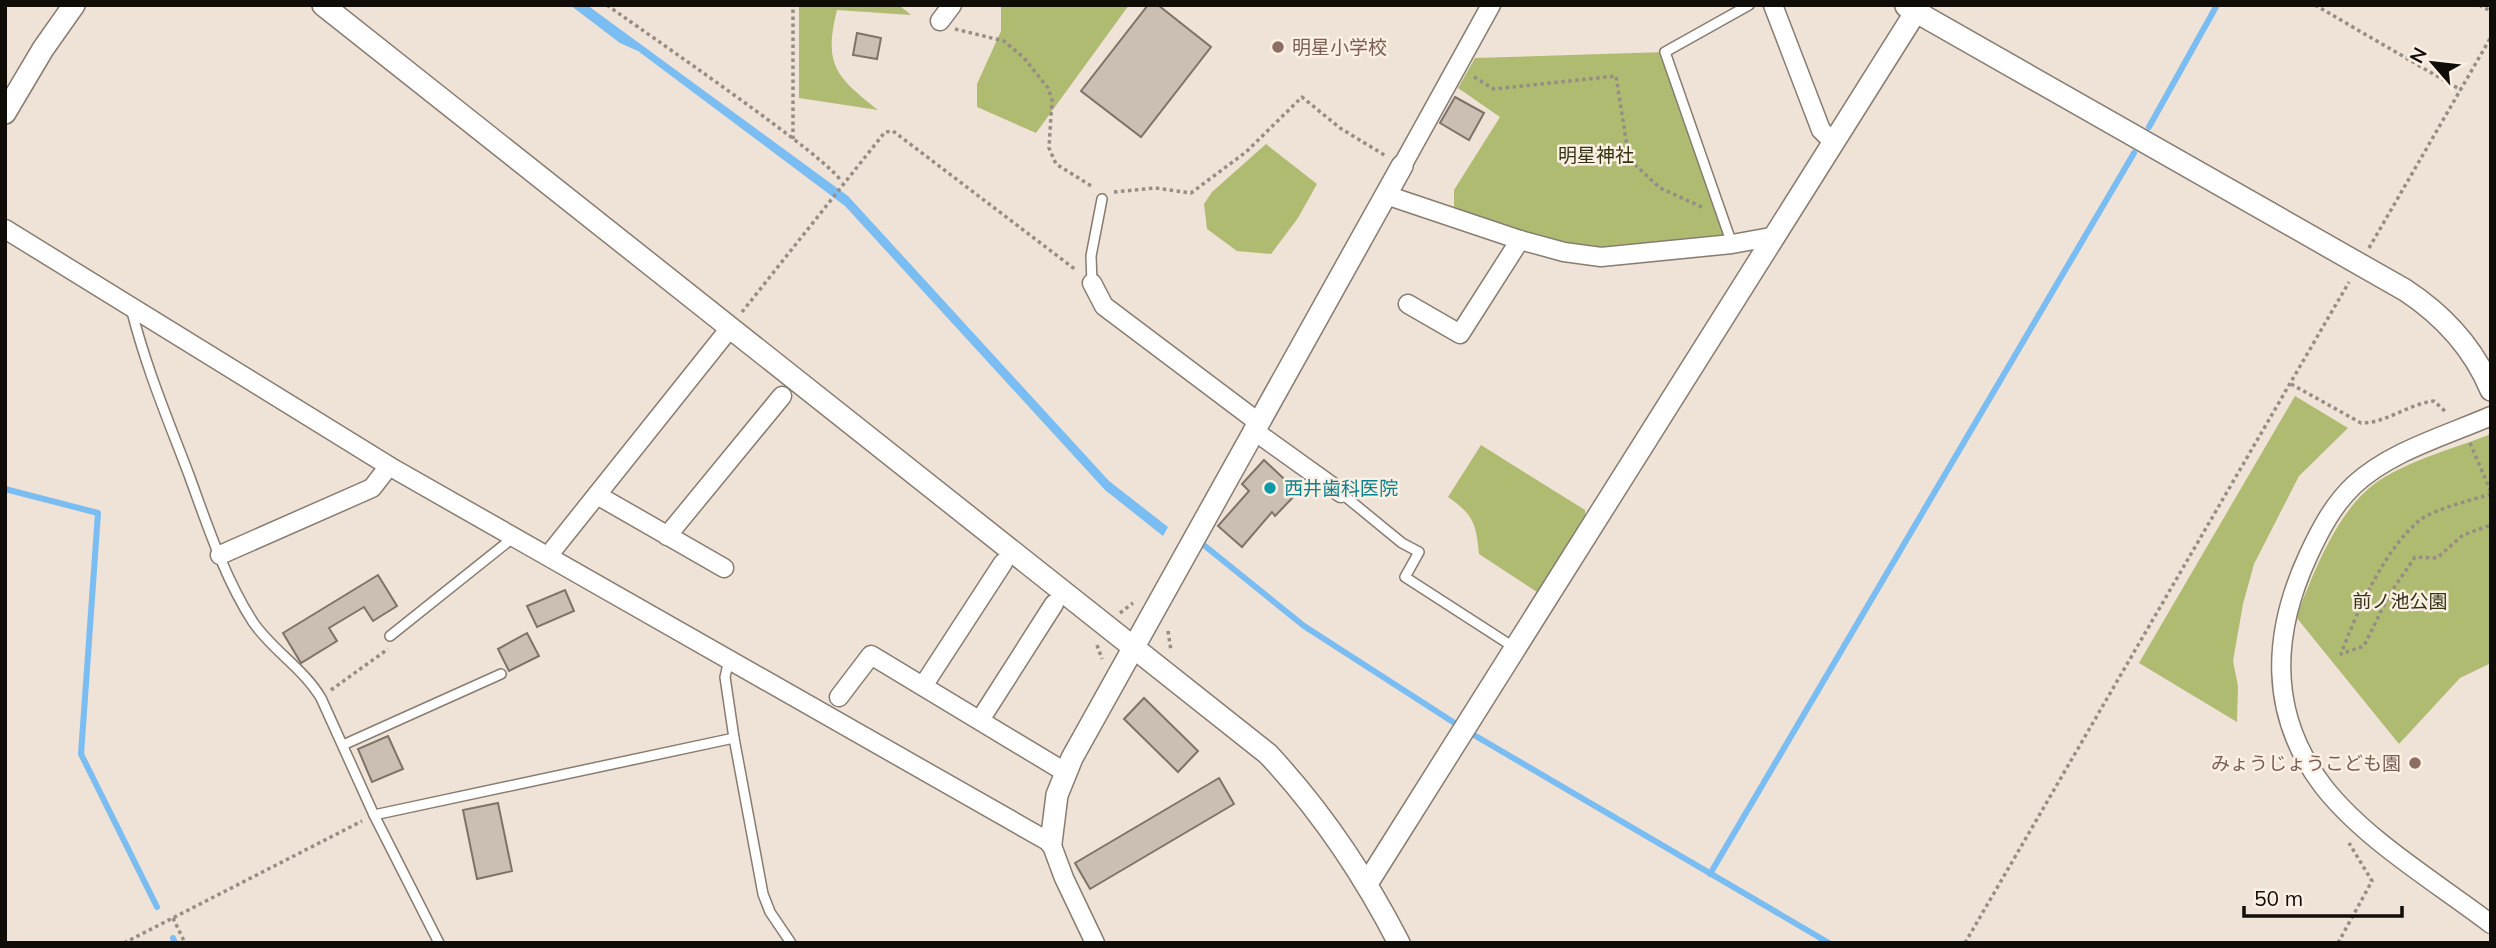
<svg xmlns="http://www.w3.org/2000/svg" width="2496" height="948" font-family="Mulish,'Noto Sans JP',sans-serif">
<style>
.green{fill:#b0bb72}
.water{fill:#7abdf3}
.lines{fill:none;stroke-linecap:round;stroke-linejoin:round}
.stream{stroke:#7abdf3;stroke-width:6}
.building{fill:#cbbeb2;stroke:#7e7368;stroke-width:2}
.service-casing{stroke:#887c71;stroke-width:12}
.minor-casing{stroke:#887c71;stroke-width:21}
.tertiary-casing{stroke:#887c71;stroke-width:24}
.path{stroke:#968d84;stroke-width:3.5;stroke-dasharray:3.5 3.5;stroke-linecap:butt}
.service{stroke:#fff;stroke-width:9}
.minor{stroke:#fff;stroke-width:18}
.tertiary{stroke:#fff;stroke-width:21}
.education-dot{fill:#8d6e63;stroke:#fcefe3;stroke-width:2.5}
.culture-dot{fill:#0f9aa8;stroke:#fcefe3;stroke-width:2.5}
.labels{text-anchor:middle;stroke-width:5;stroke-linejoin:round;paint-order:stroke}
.education-label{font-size:19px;fill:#785e54;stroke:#fcefe3;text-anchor:start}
.park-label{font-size:19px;fill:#323614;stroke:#fcefe3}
.culture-label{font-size:19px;fill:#0d838f;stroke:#fcefe3;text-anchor:start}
</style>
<rect width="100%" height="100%" fill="#efe2d6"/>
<g class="green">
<path d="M799,5H899L911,15L837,10C823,66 837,77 878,110L799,98Z"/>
<path d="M1001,5H1129L1036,133L977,107V84L1001,31Z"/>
<path d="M1665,52L1732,244L1601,257L1454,220V190L1500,117L1458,88L1475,58Z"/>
<path d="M1266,144L1317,184L1298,218L1271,254L1237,251L1207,229L1204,204L1212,192Z"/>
<path d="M2295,396L2348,428L2299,476L2254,564L2243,604L2233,661L2238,686L2237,722L2139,663Z"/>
<path d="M2491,434V663L2460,678L2399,744L2296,617C2314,573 2337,508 2380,480C2413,459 2455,448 2491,434Z"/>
<path d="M1481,445L1585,510L1586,519L1540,594L1479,554C1476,524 1474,515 1448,497Z"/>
</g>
<path class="water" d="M570,5H587L848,196L1109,481L1168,527L1163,536L1105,490L845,206L638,51L620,43Z"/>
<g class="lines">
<g class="stream">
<path d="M2149,127L2217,5"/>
<path d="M5,489L98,513L81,754L157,907"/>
<path d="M1205,546L1304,626L1453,722"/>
<path d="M1474,735L1829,943"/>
<path d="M1710,874L2134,153"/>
<path d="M173,938L175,943"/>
</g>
</g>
<g class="building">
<path d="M1148,5H1158L1211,47L1141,137L1081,91Z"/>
<path d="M857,33L881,38L877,59L853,55Z"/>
<path d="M1455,97L1484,113L1469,140L1440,123Z"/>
<path d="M1264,460L1298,492L1275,516L1272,512L1242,547L1218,526L1249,491L1242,484Z"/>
<path d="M378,575L397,606L373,621L364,607L329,628L337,641L301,663L283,633Z"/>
<path d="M565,590L574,611L537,627L527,606Z"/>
<path d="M527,633L539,656L509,671L498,649Z"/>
<path d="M1144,698L1198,751L1178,772L1124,719Z"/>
<path d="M388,736L403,769L372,782L358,749Z"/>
<path d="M1219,778L1234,804L1090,889L1075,863Z"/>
<path d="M498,803L512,871L477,879L463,810Z"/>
</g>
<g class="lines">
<defs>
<g id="service">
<path d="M1732,244L1665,52L1749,5"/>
<path d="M1092,283L1091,256L1102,199"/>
<path d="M131,308C146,368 167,417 189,475C207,524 224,577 253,622C272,650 303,668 321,698L374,815L439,943"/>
<path d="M1341,493L1402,543L1419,552L1405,577L1515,648"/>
<path d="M390,636L514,537"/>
<path d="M729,660L725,677L734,738L763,894L770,912L791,943"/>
<path d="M343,745L501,674"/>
<path d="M374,815L734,738"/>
</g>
<g id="minor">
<path d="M1773,5L1821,130L1834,143"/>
<path d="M940,21L952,5"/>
<path d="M1402,166L1491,5"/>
<path d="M1386,195L1520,240L1564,252L1601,257L1732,244L1776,236"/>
<path d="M5,229L389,466L1051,843L1064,878L1095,943"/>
<path d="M1092,283L1104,306L1258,422"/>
<path d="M1408,304L1460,334L1520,240"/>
<path d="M2491,416C2445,436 2391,451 2354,485C2333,505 2320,530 2308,556C2272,634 2268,714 2323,786C2365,840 2436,882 2491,924"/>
<path d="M1253,430L1341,493"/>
<path d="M597,495L724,568"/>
<path d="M667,536L782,396"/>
<path d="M220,555L372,488L389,466"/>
<path d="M548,556L730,328"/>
<path d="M923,686L1003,563"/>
<path d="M839,697L871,655L1065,772"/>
<path d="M980,720L1054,604"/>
</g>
<g id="tertiary">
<path d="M323,5L1268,754C1322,812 1363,873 1399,943"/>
<path d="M1906,6L2405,290C2443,315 2473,347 2491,390"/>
<path d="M5,113L43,49L74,5"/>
<path d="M1051,843L1057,795L1072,758L1402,166"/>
<path d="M1368,882L1920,5"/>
</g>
</defs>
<use href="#service" class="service-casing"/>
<use href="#minor" class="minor-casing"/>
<use href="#tertiary" class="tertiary-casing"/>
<g class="path">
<path d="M607,5C637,27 838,164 841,182"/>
<path d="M2315,5L2461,90"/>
<path d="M2479,5L2491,11"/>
<path d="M955,29L1004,41L1024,58L1048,88L1052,100L1049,148L1056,164L1093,187"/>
<path d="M1474,77L1494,89L1616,76L1629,159L1660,188L1704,208"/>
<path d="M793,139V5"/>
<path d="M1114,192L1155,188L1191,193L1246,152L1302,97L1340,128L1386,156"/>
<path d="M2369,248L2491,37"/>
<path d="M742,312L885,132L893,131L1076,270"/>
<path d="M2291,384L2361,423C2387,423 2408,404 2434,401L2447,413"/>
<path d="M2470,443L2491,492"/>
<path d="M2491,494C2472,500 2434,509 2420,520C2385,548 2356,613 2341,654L2364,646L2389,595L2415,557L2437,558L2463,535L2491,525"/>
<path d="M1120,613L1133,603"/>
<path d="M1168,631L1171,651"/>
<path d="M1097,645L1102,659"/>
<path d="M331,690L388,649"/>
<path d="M173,918L185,943"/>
<path d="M124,943L362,821"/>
<path d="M1965,943L2349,282"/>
<path d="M2338,943L2372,881L2349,843"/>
</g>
<use href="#service" class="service"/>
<use href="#minor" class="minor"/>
<use href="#tertiary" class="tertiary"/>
</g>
<g class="education-dot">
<circle cx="1278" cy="47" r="7"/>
<circle cx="2415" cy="763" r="7"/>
</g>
<circle class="culture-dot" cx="1270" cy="488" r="7"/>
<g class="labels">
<g class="education-label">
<text x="1292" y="54">明星小学校</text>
<text x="2401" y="770" text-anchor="end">みょうじょうこども園</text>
</g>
<g class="park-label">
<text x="1596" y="162">明星神社</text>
<text x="2400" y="608">前ノ池公園</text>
</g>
<g class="culture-label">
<text x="1284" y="495">西井歯科医院</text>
</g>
</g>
<rect width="2496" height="948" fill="none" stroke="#100c08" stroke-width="14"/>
<g transform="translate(2433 63) rotate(298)" stroke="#fcefe3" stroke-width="5" paint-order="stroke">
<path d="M0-5L12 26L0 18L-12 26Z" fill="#100c08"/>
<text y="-10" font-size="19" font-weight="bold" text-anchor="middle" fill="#100c08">N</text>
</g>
<path d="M2244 906v10h158v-10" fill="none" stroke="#100c08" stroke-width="3.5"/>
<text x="2254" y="906" font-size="21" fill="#100c08" stroke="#fcefe3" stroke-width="5" paint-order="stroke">50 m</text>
</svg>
